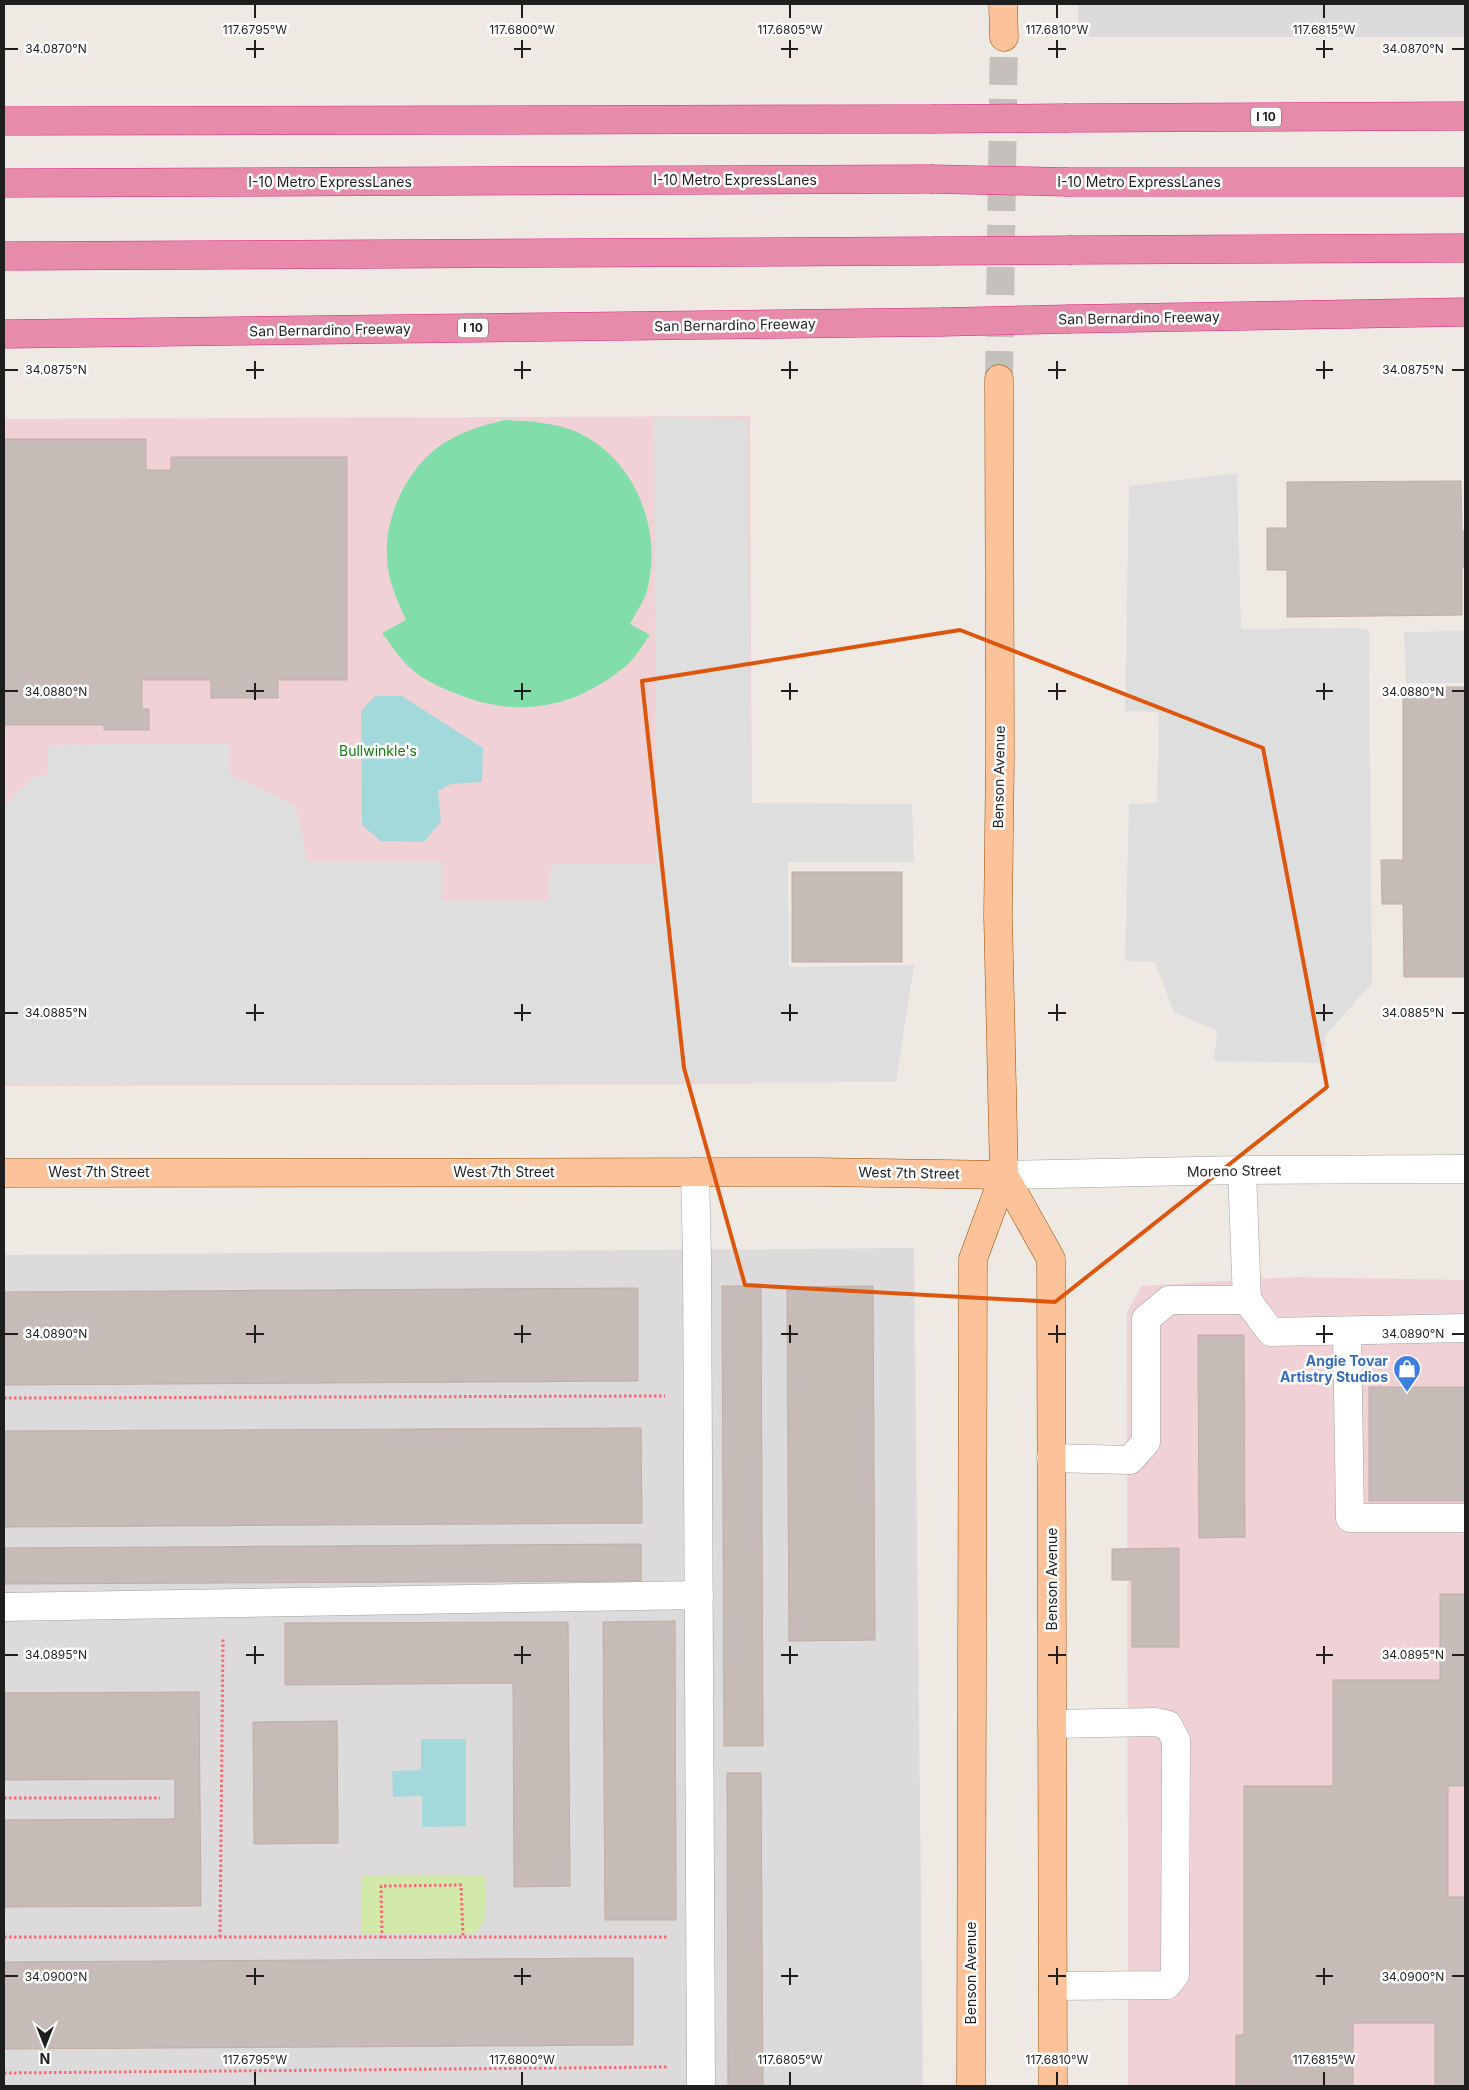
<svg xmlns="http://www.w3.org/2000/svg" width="1469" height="2090" font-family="Inter,sans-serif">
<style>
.residential{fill:#dcdadb}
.commercial{fill:#f0d2d6}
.grass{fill:#d3e9a9}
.pitch{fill:#81deab}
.parking{fill:#dedede}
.water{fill:#a4d9dc}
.building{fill:#c6bbb7;stroke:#c0ada6}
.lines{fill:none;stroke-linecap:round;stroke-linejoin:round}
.major-tunnel{stroke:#c5c0bc;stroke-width:28;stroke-dasharray:28 14;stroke-linecap:butt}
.minor-casing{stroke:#a2a2a2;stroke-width:29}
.major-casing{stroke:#974d00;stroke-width:29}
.highway-casing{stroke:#d9247f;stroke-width:29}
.path{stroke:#fa6972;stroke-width:3;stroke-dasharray:2.5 2.5;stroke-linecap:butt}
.minor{stroke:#fff;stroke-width:28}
.major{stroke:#fcc39b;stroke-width:28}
.highway{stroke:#e68baa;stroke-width:28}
.highway-bridge-casing{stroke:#d9247f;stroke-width:29;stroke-linecap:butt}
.highway-bridge{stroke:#e68baa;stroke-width:28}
.marked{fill:none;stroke:#de560d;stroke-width:4;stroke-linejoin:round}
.ticks{fill:none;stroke:#1e1e1e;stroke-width:2}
.labels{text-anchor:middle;stroke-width:5;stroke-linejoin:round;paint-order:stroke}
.shield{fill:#fff;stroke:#626262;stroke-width:1}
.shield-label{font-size:12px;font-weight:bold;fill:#1e1e1e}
.street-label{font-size:14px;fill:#1e1e1e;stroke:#fff}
.park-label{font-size:14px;fill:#147c0b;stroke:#fff}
.shop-label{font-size:14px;font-weight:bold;fill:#366cbe;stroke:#fff;text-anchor:end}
.ticks-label{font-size:12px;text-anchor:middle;fill:#1e1e1e;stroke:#fff;stroke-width:5;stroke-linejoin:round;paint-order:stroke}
</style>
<rect width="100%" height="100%" fill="#efe9e3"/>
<g class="residential">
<rect x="1078" y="4" width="387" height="33"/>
<path d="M914,1248L923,2086H4V1255Z"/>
</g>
<g class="commercial">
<path d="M750,416L753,1084L4,1086V419Z"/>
<path d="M1295,1277L1465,1280V2086H1128L1127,1312L1142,1286Z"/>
</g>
<path class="grass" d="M361,1875H486C485,1892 491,1922 475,1933L362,1934Z"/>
<path class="pitch" d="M505,420C528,421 548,422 569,429C634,452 665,531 646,594C642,604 635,614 630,624L650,635C643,644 636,657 627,665C576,708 519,719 457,694C440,688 418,677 405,663C397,654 390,643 382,633L406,620C397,600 388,581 387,558C384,516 408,466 444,443C463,431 484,425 505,420Z"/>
<g class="parking">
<path d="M654,418L747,419L751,803L912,804L914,862H788L789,967L914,965L896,1082L4,1084V806L34,777L47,775L48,745L230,743V774L296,806L307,861L441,862L442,901H548L551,863H656Z"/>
<path d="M1237,473L1241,629L1361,628L1369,630L1372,983L1325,1036V1063L1214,1061L1217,1031L1174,1012L1155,962L1125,961L1129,804L1157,803L1159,712L1125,711L1129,486Z"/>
<path d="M1465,631V683H1406L1404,632Z"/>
</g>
<g class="water">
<path d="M375,696H402L483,748L482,782L451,784L438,791L441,821L424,842L381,841L362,825L361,711Z"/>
<path d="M421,1739H466V1826L422,1827V1796L393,1797L392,1771L421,1770Z"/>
</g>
<g class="building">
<path d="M4,439H146V470H171V457H347V680H278V698H211V680H142V709H149V730H104V725H4Z"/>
<path d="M1461,481L1462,531H1465V567H1462V615L1287,617V570H1267V528H1287V482Z"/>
<path d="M1403,687H1465V977H1404L1403,904H1382L1381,860H1403Z"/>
<rect x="792" y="872" width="110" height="90"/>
<path d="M722,1286H761L763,1746H724Z"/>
<path d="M873,1286L875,1640L789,1641L787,1287Z"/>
<path d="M638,1288V1381L4,1385V1292Z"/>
<path d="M1198,1335H1244L1245,1537L1199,1538Z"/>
<rect x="1369" y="1387" width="96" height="114"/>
<path d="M641,1428L642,1523L4,1527V1431Z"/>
<path d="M641,1544V1581L4,1584V1548Z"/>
<path d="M1179,1548V1647H1132V1580H1112V1549Z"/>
<path d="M1440,1594H1465V1786H1448V1897H1465V2086H1435V2023H1353V2086H1236V2035H1244V1786H1333V1680H1440Z"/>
<path d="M675,1621L676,1920H605L603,1622Z"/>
<path d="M568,1622L570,1886L514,1887L513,1683L285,1685V1623Z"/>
<path d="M199,1692L201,1906L4,1907V1820L175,1819V1779L4,1780V1693Z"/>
<path d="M337,1721L338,1843L254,1844L253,1722Z"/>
<path d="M727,1773H761L763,2086H728Z"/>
<path d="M633,1958V2045L4,2049V1962Z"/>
</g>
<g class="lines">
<path class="major-tunnel" d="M999,379L1004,37"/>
<defs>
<g id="minor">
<path d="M1242,1170L1247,1300"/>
<path d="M695,1172L697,1258L701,2086"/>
<path d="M1004,1175L1242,1170L1465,1169"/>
<path d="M1347,1331L1350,1518H1465"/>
<path d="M1051,1458L1130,1460L1146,1442V1319L1169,1300H1247L1271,1332L1465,1328"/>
<path d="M4,1607L699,1595"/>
<path d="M1052,1724L1155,1722L1168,1725L1176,1740L1175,1975L1167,1985L1053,1986"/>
</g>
<g id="major">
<path d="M1003,4L1004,37"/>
<path d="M4,1173L816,1172L1004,1175"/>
<path d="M1004,1175L1051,1259L1053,2086"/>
<path d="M971,2086L973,1259L1004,1175L998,915L1000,756L999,379"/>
</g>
<g id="highway">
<path d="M1067,118L1465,116"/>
<path d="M4,121L932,119"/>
<path d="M1068,182H1465"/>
<path d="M4,183L931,179"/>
<path d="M1072,250L1465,248"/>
<path d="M4,256L935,251"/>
<path d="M1070,319L1465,312"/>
<path d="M4,334L942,322"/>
</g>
</defs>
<use href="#minor" class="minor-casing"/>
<use href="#major" class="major-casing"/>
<use href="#highway" class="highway-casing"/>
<g class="path">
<path d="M4,1398L665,1396"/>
<path d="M4,1798H160"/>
<path d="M4,1937H667"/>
<path d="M220,1937L223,1638"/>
<path d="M382,1938L381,1886L461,1885L463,1937"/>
<path d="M4,2073L667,2067"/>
</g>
<use href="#minor" class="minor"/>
<use href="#major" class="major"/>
<use href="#highway" class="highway"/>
<defs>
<g id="highway-bridge">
<path d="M932,119L1067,118"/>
<path d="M931,179L1068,182"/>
<path d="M935,251L1072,250"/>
<path d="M942,322L1070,319"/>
</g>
</defs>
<use href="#highway-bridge" class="highway-bridge-casing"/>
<use href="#highway-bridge" class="highway-bridge"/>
</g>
<path class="marked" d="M960,630L1263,748L1327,1087L1055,1302L745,1285L684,1068L642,681Z"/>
<path class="ticks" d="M255,5V18M522,5V18M790,5V18M1057,5V18M1324,5V18M255,40V58M522,40V58M790,40V58M1057,40V58M1324,40V58M5,49H18M246,49H264M514,49H531M781,49H798M1048,49H1066M1316,49H1333M1452,49H1464M255,361V379M522,361V379M790,361V379M1057,361V379M1324,361V379M5,370H18M246,370H264M514,370H531M781,370H798M1048,370H1066M1316,370H1333M1452,370H1464M255,683V700M522,683V700M790,683V700M1057,683V700M1324,683V700M5,691H18M246,691H264M514,691H531M781,691H798M1048,691H1066M1316,691H1333M1452,691H1464M255,1004V1021M522,1004V1021M790,1004V1021M1057,1004V1021M1324,1004V1021M5,1013H18M246,1013H264M514,1013H531M781,1013H798M1048,1013H1066M1316,1013H1333M1452,1013H1464M255,1325V1343M522,1325V1343M790,1325V1343M1057,1325V1343M1324,1325V1343M5,1334H18M246,1334H264M514,1334H531M781,1334H798M1048,1334H1066M1316,1334H1333M1452,1334H1464M255,1646V1664M522,1646V1664M790,1646V1664M1057,1646V1664M1324,1646V1664M5,1655H18M246,1655H264M514,1655H531M781,1655H798M1048,1655H1066M1316,1655H1333M1452,1655H1464M255,1968V1985M522,1968V1985M790,1968V1985M1057,1968V1985M1324,1968V1985M5,1976H18M246,1976H264M514,1976H531M781,1976H798M1048,1976H1066M1316,1976H1333M1452,1976H1464M255,2072V2085M522,2072V2085M790,2072V2085M1057,2072V2085M1324,2072V2085"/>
<defs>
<symbol id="shop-pin" viewBox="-11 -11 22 30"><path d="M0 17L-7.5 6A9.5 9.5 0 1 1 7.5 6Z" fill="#3f7fe0" stroke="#fff"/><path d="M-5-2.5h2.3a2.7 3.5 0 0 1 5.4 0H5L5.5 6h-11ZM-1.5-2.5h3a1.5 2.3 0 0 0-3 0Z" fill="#fff"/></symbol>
</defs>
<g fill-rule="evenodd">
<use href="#shop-pin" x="1391" y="1353" width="32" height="43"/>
</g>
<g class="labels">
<g class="shield">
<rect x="1251" y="107.5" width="30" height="19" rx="4"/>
<rect x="458" y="318.5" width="30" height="19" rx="4"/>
</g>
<g class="shield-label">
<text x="1266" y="121">I 10</text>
<text x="473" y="332">I 10</text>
</g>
<g class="street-label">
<text x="735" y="185">I-10 Metro ExpressLanes</text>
<text x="330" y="187">I-10 Metro ExpressLanes</text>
<text x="1139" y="187">I-10 Metro ExpressLanes</text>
<text transform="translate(1139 318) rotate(-1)" y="5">San Bernardino Freeway</text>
<text transform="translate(735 325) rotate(-1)" y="5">San Bernardino Freeway</text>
<text transform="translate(330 330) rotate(-1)" y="5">San Bernardino Freeway</text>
<text transform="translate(999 777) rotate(-89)" y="5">Benson Avenue</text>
<text transform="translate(1234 1171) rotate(-1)" y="5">Moreno Street</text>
<text x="99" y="1177">West 7th Street</text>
<text x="504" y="1177">West 7th Street</text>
<text transform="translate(909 1173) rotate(1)" y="5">West 7th Street</text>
<text transform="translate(1052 1579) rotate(-90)" y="5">Benson Avenue</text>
<text transform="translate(971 1973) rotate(-90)" y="5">Benson Avenue</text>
</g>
<g class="park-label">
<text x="378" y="756">Bullwinkle's</text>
</g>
<g class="shop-label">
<text x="1388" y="1366">Angie Tovar<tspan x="1388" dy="16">Artistry Studios</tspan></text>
</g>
</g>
<g class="ticks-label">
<text x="255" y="34">117.6795°W</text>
<text x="522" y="34">117.6800°W</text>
<text x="790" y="34">117.6805°W</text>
<text x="1057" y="34">117.6810°W</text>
<text x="1324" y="34">117.6815°W</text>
<text x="1413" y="53">34.0870°N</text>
<text x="56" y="53">34.0870°N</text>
<text x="1413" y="374">34.0875°N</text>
<text x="56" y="374">34.0875°N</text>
<text x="1413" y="696">34.0880°N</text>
<text x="56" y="696">34.0880°N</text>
<text x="1413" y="1017">34.0885°N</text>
<text x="56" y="1017">34.0885°N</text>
<text x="1413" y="1338">34.0890°N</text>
<text x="56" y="1338">34.0890°N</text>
<text x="1413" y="1659">34.0895°N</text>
<text x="56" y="1659">34.0895°N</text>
<text x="1413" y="1981">34.0900°N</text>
<text x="56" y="1981">34.0900°N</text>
<text x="255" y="2064">117.6795°W</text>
<text x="522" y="2064">117.6800°W</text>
<text x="790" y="2064">117.6805°W</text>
<text x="1057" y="2064">117.6810°W</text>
<text x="1324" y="2064">117.6815°W</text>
</g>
<rect width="1469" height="2090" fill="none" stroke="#1e1e1e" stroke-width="10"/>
<g transform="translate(45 2045) rotate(180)" stroke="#ffffff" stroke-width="4" paint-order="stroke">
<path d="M0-4L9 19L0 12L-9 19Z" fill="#1e1e1e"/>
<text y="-8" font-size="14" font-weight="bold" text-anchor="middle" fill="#1e1e1e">N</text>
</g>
</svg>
